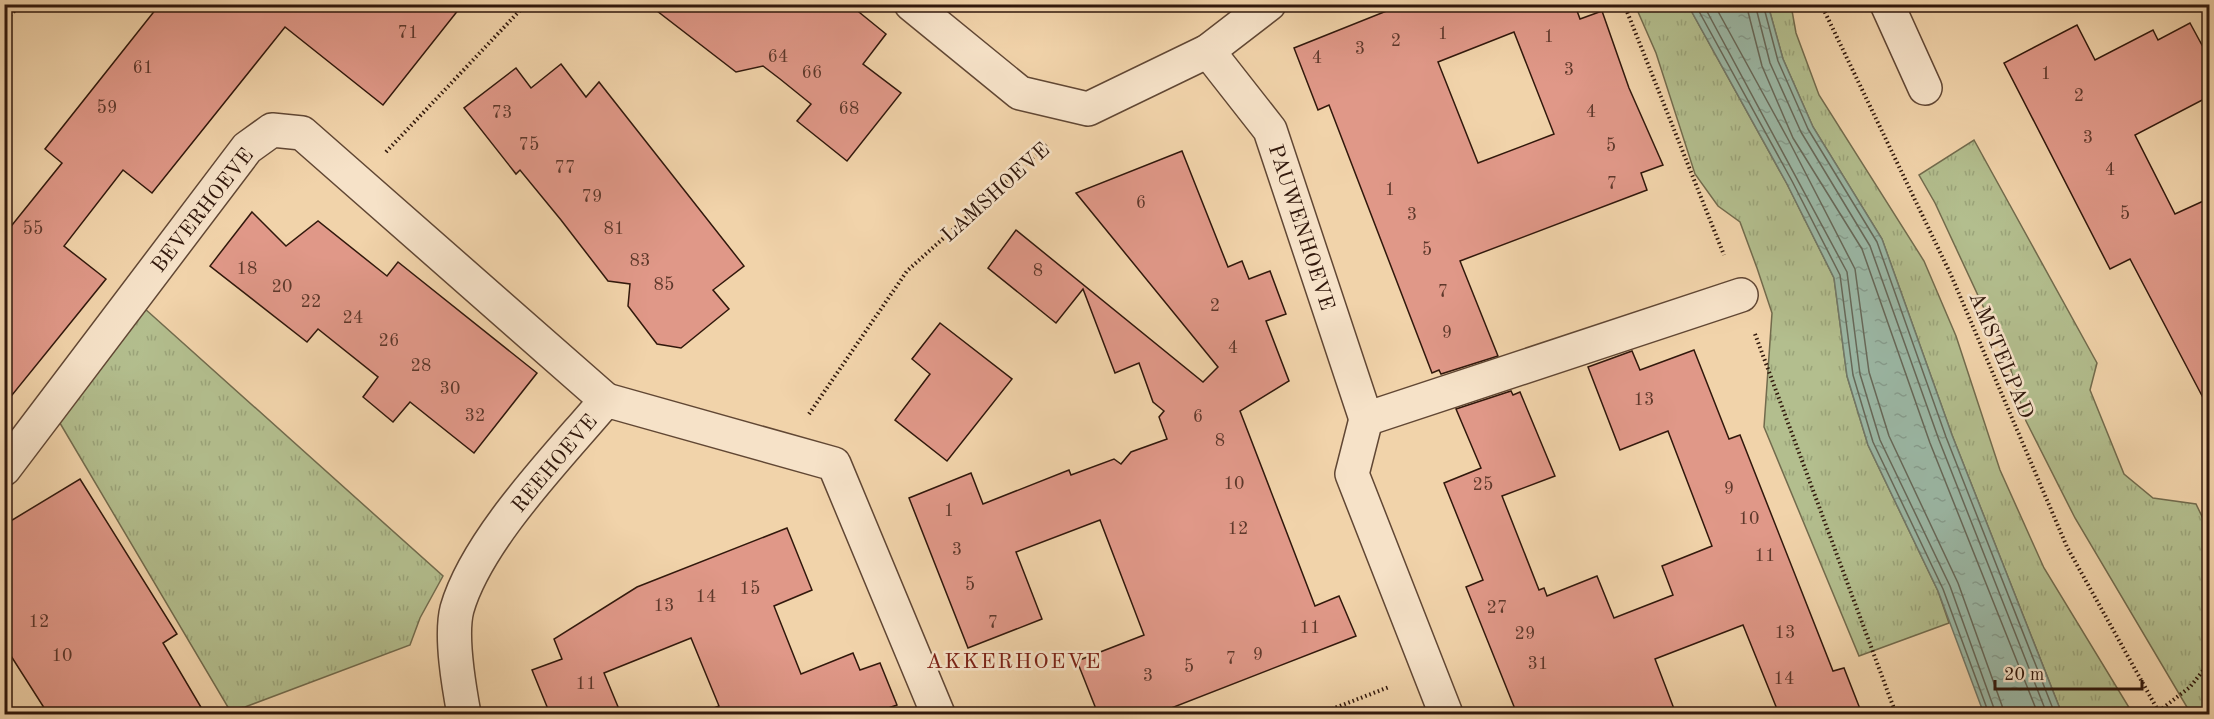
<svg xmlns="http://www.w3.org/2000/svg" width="2214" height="719" font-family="'Old Standard TT',serif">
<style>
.grass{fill:url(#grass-tufts);stroke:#726b4d;stroke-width:1.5}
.water{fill:url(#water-ripples);stroke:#717868;stroke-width:1.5}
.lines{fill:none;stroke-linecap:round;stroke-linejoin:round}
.shore{stroke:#666859;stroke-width:1.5}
.building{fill:#e09888;stroke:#31180c;stroke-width:1.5;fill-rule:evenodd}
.minor-casing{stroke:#614734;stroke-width:36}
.path{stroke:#31180c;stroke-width:4;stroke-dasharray:1.5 3;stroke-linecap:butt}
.minor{stroke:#f6e2c8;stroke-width:33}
.labels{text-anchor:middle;stroke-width:5;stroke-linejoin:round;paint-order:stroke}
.number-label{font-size:18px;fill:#5d382b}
.street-label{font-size:21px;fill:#31180c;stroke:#f6e2c8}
.neighbourhood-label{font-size:22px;letter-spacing:1.5px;fill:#7a1f14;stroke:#f6e2c8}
</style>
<defs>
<pattern id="grass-tufts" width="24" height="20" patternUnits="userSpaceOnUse" patternTransform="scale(1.5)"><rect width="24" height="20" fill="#b3be8e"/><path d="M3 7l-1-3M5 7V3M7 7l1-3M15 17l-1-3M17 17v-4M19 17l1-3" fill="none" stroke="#9aa379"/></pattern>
<pattern id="water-ripples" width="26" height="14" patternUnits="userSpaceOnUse" patternTransform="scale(1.5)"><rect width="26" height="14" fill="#9bb8a6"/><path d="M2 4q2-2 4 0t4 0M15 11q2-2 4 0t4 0" fill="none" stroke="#869d8e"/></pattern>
</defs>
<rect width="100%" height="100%" fill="#f1d3aa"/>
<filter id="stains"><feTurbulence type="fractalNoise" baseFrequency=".00333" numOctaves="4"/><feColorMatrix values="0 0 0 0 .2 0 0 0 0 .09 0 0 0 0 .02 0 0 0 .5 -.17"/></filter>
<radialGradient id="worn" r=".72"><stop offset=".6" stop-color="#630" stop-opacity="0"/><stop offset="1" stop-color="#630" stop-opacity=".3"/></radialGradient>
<g class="grass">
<path d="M1635,5H1688L1787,184L1834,278L1847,376L1868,445L1938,591L1949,623L1859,656L1764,427L1772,313L1757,268L1740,222L1718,206L1695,174L1656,53Z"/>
<path d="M1768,5H1791L1796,33L1819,95L1924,261L1956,336L2000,470L2044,568L2133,714H2062L1952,435L1882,239L1813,127L1783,59Z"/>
<path d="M1974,140L2097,363L2090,390L2124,474L2153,498L2196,504L2209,531V714H2191L2075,518L2026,421L2008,360L1935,203L1919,175Z"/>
<path d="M144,308L443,576L420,618L410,645L245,707L229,709L54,413Z"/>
</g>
<path class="water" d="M1688,5H1768L1783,59L1813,127L1882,239L1952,435L2062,714H1984L1938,591L1868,445L1847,376L1834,278L1787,184Z"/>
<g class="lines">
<g class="shore">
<path d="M1695,4L1792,181L1840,275L1853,375L1873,442L1943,589L1989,714"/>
<path d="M1703,4L1847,272L1860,374L1880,440L1950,586L1996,714"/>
<path d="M1714,4L1789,141L1855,269L1869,372L1889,436L1958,583L2005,714"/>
<path d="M1746,4L1762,66L1793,138L1862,249L1930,443L2038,714"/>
<path d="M1755,4L1770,63L1801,132L1870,246L1939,440L2047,714"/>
<path d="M1763,4L1778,61L1808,129L1877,242L1946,437L2055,714"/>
</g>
</g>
<g class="building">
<path d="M160,4H463L383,105L285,27L152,193L123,170L64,246L106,279L4,405V235L62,163L45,149Z"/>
<path d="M648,4H849L886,34L863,64L901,93L847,161L797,121L811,104L780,79L763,66L736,72Z"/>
<path d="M1404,4H1578L1576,8L1580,19L1602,11L1629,88L1663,165L1641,173L1647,190L1460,261L1498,356L1441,374L1439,370L1432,373L1329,105L1318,110L1294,48ZM1514,32L1554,134L1478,163L1438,62Z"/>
<path d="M2190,23L2210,60V96L2135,135L2175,214L2210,198V411L2130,259L2110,269L2004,63L2077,25L2095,60L2153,30L2158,40Z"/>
<path d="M561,64L586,97L599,82L744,266L713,290L729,309L681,348L657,344L628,306L630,284L608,281L561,220L520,170L516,174L464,108L516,68L531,88Z"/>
<path d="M1182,151L1228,267L1242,261L1249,279L1270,271L1286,314L1266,321L1289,381L1240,411L1315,606L1339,596L1356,636L1156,714H1098L1077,661L1144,635L1100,520L1016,552L1042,619L968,648L909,498L971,473L983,504L1069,470L1071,475L1114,459L1121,464L1131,452L1167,439L1159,417L1164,411L1153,402L1139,363L1115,373L1083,289L1056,323L988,268L1016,230L1203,382L1218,367L1076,193Z"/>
<path d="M252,212L286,246L318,221L387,276L398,262L537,373L474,453L410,402L393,422L363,397L378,377L318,329L307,342L210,266Z"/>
<path d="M940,323L1012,379L947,461L895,420L930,374L912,359Z"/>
<path d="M1694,350L1729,439L1740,435L1833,671L1844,668L1862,714H1779L1743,625L1655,659L1676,714H1517L1466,587L1483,580L1444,483L1481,468L1456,409L1511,391L1513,395L1520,392L1555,476L1502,496L1539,590L1544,588L1547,596L1597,576L1614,618L1673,595L1662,566L1712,546L1668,431L1620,450L1588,367L1632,351L1640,370Z"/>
<path d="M80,479L177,634L163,643L205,714H48L4,645V525Z"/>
<path d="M787,528L812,590L774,606L801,674L853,653L860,670L880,663L897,705L871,714H705L704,712L719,706L691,638L604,673L621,714H550L532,670L562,659L554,639L637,587Z"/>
</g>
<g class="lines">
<defs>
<g id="minor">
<path d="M911,4L1020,93L1088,109L1208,51L1269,4"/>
<path d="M1887,4L1925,88"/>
<path d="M1208,51L1270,130L1366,419L1741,295"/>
<path d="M1366,419L1352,474L1446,714"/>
<path d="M4,469L247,148L272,130L302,133L606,400"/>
<path d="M464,714C459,687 450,636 457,609C477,539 559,456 606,400L834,464L938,714"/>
</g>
</defs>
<use href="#minor" class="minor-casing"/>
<g class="path">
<path d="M1624,4L1724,255"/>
<path d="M1821,4L1951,275L2067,547L2160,714"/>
<path d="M4,22L21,4"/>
<path d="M386,152L526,4"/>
<path d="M1755,334L1896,714"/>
<path d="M809,414L907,271L1049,143"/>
<path d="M2159,711L2190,687L2210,662"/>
<path d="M1319,714L1389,687"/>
</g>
<use href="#minor" class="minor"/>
</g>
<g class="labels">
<g class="number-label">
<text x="408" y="38">71</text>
<text x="1443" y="39">1</text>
<text x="1549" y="42">1</text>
<text x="1396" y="46">2</text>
<text x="1360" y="54">3</text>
<text x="778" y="62">64</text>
<text x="1317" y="63">4</text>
<text x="143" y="73">61</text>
<text x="1569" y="75">3</text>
<text x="812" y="78">66</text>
<text x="2046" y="79">1</text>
<text x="2079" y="101">2</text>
<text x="107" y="113">59</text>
<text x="849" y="114">68</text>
<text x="1591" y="117">4</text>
<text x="502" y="118">73</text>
<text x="2088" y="143">3</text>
<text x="529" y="150">75</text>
<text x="1611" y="151">5</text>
<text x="565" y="173">77</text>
<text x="2110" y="175">4</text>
<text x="1612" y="189">7</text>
<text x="1390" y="195">1</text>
<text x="592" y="202">79</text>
<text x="1141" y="208">6</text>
<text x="2125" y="219">5</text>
<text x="1412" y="220">3</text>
<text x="33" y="234">55</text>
<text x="614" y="234">81</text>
<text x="1427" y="255">5</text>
<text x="640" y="266">83</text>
<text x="247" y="274">18</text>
<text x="1038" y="276">8</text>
<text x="664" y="290">85</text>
<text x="282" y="292">20</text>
<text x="1443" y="297">7</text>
<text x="311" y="307">22</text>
<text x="1215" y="311">2</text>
<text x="353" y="323">24</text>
<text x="1447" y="338">9</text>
<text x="389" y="346">26</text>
<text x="1233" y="353">4</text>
<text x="421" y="371">28</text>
<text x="450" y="394">30</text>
<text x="1644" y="405">13</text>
<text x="475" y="421">32</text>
<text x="1198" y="422">6</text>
<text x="1220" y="446">8</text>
<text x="1234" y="489">10</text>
<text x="1483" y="490">25</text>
<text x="1729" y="494">9</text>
<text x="949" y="516">1</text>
<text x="1749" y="524">10</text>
<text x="1238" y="534">12</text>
<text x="957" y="555">3</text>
<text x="1765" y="561">11</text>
<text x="970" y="590">5</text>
<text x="750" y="594">15</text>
<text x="706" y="602">14</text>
<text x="664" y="611">13</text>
<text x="1497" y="613">27</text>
<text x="39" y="627">12</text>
<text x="993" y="628">7</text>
<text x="1310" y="633">11</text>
<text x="1785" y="638">13</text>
<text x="1525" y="639">29</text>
<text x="1258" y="660">9</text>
<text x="62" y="661">10</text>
<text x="1231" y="664">7</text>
<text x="1538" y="669">31</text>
<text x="1189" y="672">5</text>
<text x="1148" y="681">3</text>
<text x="1784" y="684">14</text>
<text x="586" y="689">11</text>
</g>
<g class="street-label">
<text transform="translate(995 192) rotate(-42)" y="7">LAMSHOEVE</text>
<text transform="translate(202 210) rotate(-52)" y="7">BEVERHOEVE</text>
<text transform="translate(1302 227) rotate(72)" y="7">PAUWENHOEVE</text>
<text transform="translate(2002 355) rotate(67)" y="7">AMSTELPAD</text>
<text transform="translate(554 463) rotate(-50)" y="7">REEHOEVE</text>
</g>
<g class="neighbourhood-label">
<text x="1014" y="668">AKKERHOEVE</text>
</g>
</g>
<rect width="2214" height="719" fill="none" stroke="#f1d3aa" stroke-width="24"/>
<rect x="6" y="6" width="2202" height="707" fill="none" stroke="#31180c" stroke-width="3"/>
<rect x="12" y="12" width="2190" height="695" fill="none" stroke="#31180c" stroke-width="1.5"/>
<path d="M1995 680v9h147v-9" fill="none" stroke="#31180c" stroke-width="3"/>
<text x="2004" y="680" font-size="18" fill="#31180c" stroke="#f6e2c8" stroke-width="4.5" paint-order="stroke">20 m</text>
<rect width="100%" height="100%" filter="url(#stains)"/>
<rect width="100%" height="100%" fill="url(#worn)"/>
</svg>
